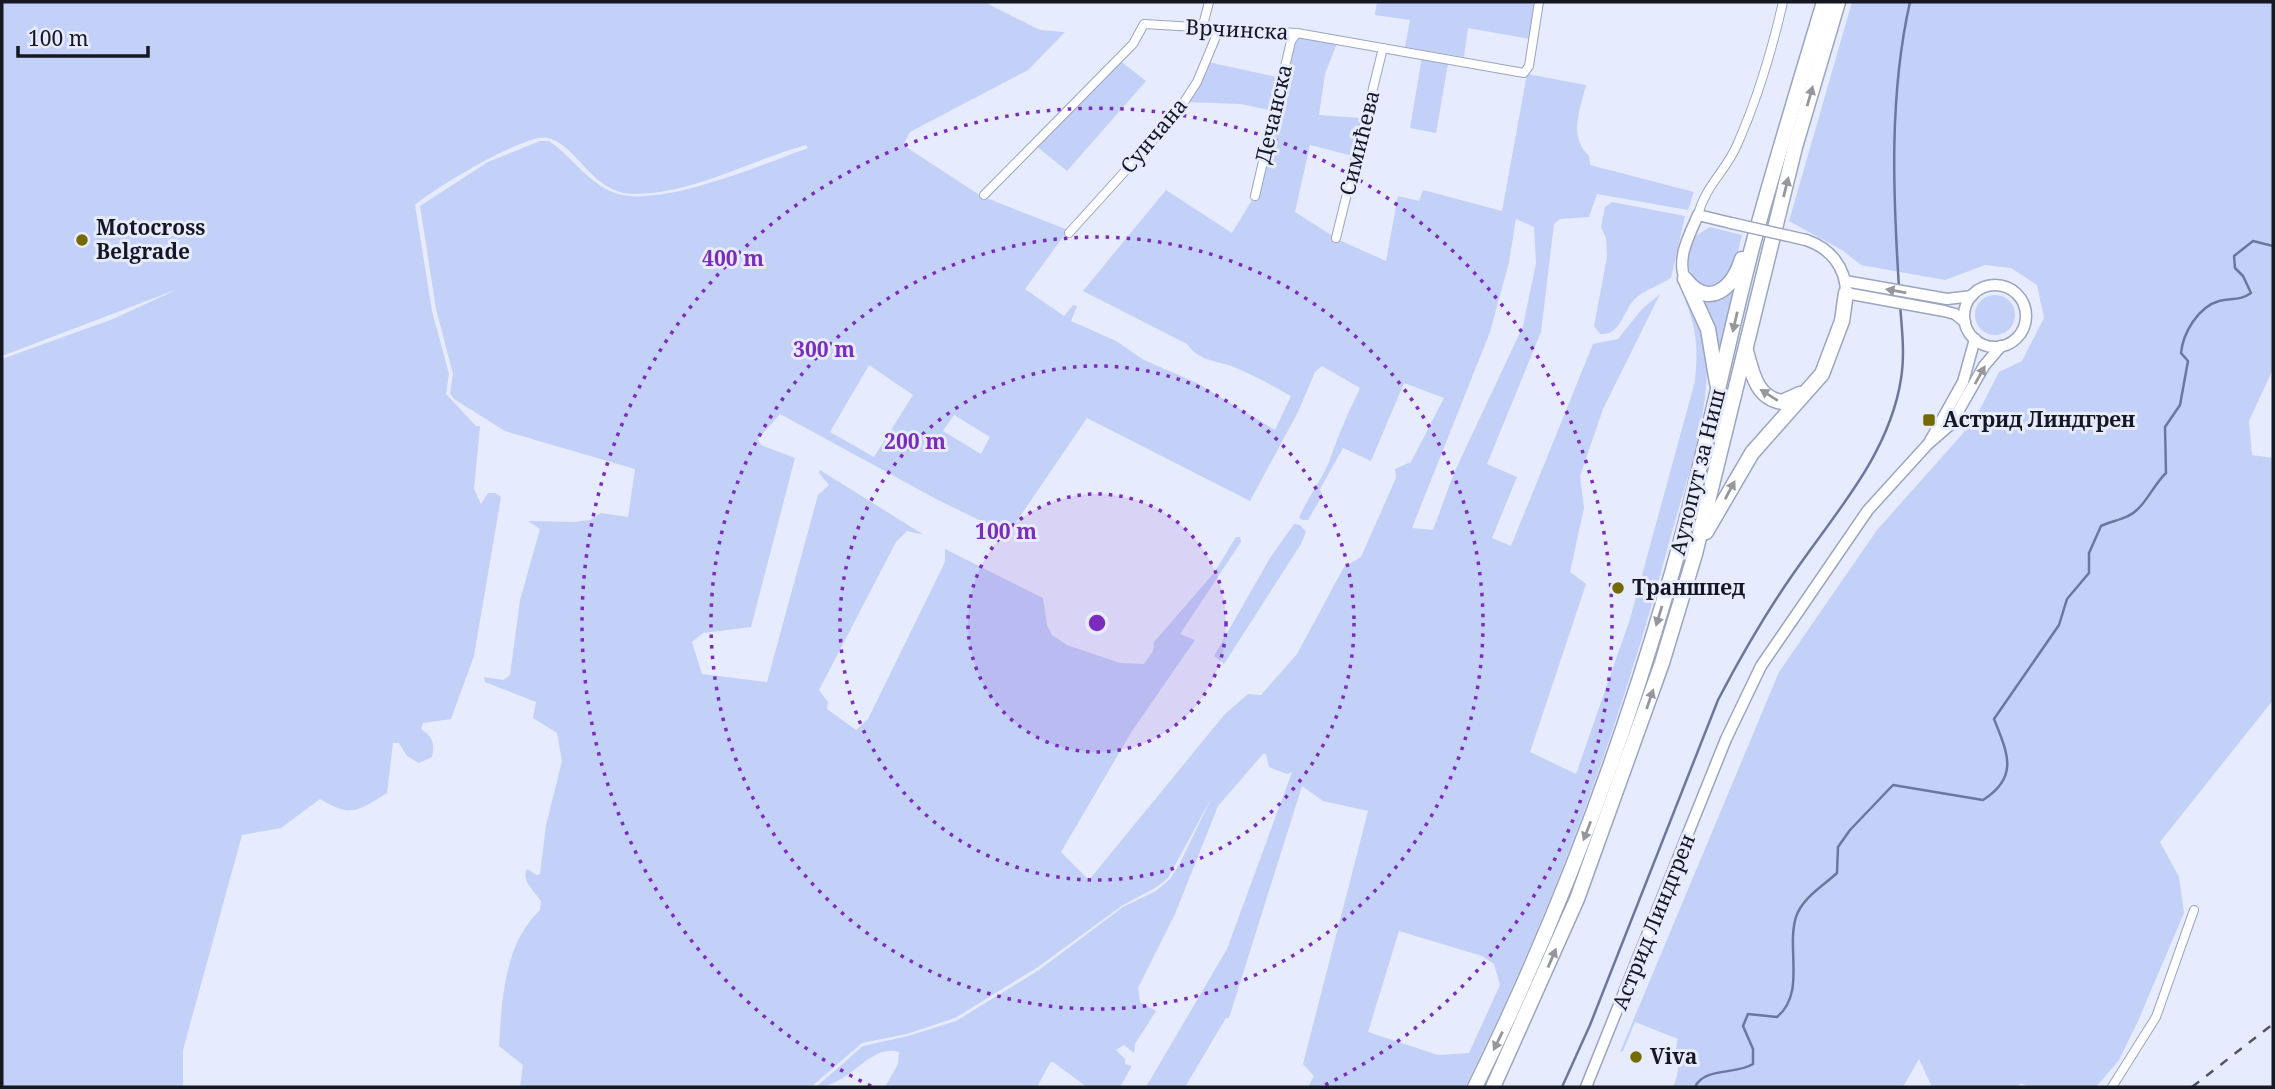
<svg xmlns="http://www.w3.org/2000/svg" width="2275" height="1089" font-family="'Noto Serif',serif">
<style>
.green{fill:#c3d0f7;fill-rule:evenodd}
.lines{fill:none;stroke-linecap:round;stroke-linejoin:round}
.stream{stroke:#6c779e;stroke-width:2.5}
.street-casing{stroke:#9ba5c0;stroke-width:10}
.secondary-casing{stroke:#9ba5c0;stroke-width:13}
.highway-casing{stroke:#9ba5c0;stroke-width:17}
.street{stroke:#fff;stroke-width:8}
.secondary{stroke:#fff;stroke-width:10}
.highway{stroke:#fff;stroke-width:14}
.rail{stroke:#515561;stroke-width:2.5;stroke-dasharray:9 9;stroke-linecap:butt}
.secondary-bridge-casing{stroke:#9ba5c0;stroke-width:13;stroke-linecap:butt}
.secondary-bridge{stroke:#fff;stroke-width:10}
.oneway{fill:#96979c}
.ring{fill:none;stroke:#7b2cbf;stroke-width:3.5;stroke-dasharray:3.5 7}
.poi-dot{fill:#756a01;stroke:#e6ecfd;stroke-width:2.5}
.labels{text-anchor:middle;stroke-width:6;stroke-linejoin:round;paint-order:stroke}
.street-label{font-size:21px;fill:#151822;stroke:#e6ecfd}
.poi-label{font-size:21px;font-weight:bold;fill:#151822;stroke:#e6ecfd;text-anchor:start}
.centre{fill:#7b2cbf;stroke:#e6ecfd;stroke-width:3.5}
.ring-label{font-size:21px;text-anchor:middle;font-weight:bold;fill:#7b2cbf;stroke:#e6ecfd;stroke-width:6;stroke-linejoin:round;paint-order:stroke}
</style>
<rect width="100%" height="100%" fill="#e6ecfd"/>
<g class="green">
<path d="M2,2H984L1040,30L1065,32L1028,70L910,132L903,145L981,196L1068,230L1025,289L1064,316L1073,305L1077,306L1071,321L1116,341L1144,360L1197,383L1275,430L1291,396C1273,386 1255,376 1236,368C1218,360 1199,362 1187,344L1083,291L1166,190L1232,233L1252,200L1256,201L1293,42L1298,35L1337,43L1325,74L1319,115L1362,118L1353,156L1310,145L1295,212L1339,240L1386,261L1398,196L1419,201L1423,190L1502,211L1527,74L1586,85C1580,110 1568,136 1589,156L1590,165L1694,192L1688,210L1597,194L1589,217L1560,219L1554,224L1541,332L1487,464L1517,477L1492,538L1511,546L1593,344L1618,339L1642,309L1660,294L1603,409L1580,476L1584,508L1570,572L1586,584L1530,752L1576,774L1630,619L1695,381C1698,350 1697,329 1685,300L1687,299C1698,321 1707,339 1707,364C1707,423 1686,482 1670,539C1620,727 1552,913 1465,1087H1308L1314,1076L1303,1064L1368,811L1323,801L1302,786L1229,1018H1226L1185,1087H1146L1227,949L1292,772L1287,774L1269,767L1266,754H1263L1218,806L1175,914L1138,988L1140,1002L1156,1011L1135,1044L1134,1053L1124,1045L1116,1050L1125,1059V1064L1132,1066L1120,1087H1087L1053,1062L1050,1063L1037,1087H885L898,1064L899,1052C869,1043 850,1087 816,1087L863,1046L908,1036L956,1021L1039,970L1123,907L1156,891L1170,879L1180,863L1212,797L1168,878L1155,888L1123,905L1038,967L955,1018L907,1034L862,1043L811,1087H520L523,1065L499,1046C502,999 504,944 540,910L541,901C534,891 521,881 527,869L537,875L540,874L546,825L562,761L557,733L533,718L536,702L485,682L484,677L503,680L510,675L520,600L540,529L528,521L574,522L590,520L601,513L628,517L635,469L505,431L454,399L450,393L453,374L436,309L420,206L488,162L540,141H549L556,146C574,161 592,185 615,193C659,209 764,164 808,148L806,145C751,160 695,193 636,194C592,195 579,146 548,138C527,132 433,189 415,205L432,311L449,374L446,394L476,426H480L474,489L481,504L488,493H495L501,497L474,656L451,719L423,723L421,729C433,737 435,743 432,757L419,763L407,756L399,743H393L387,793C358,811 351,818 320,799L281,828L242,835L183,1050V1087H2V359L113,319L178,289L2,356ZM1516,219L1534,227L1536,263L1523,326L1454,473L1433,530L1412,528L1490,332L1509,262ZM869,365L913,395L874,457L830,432ZM1322,366L1360,388C1349,412 1340,430 1332,454C1325,476 1308,496 1299,518L1303,520H1308L1322,496L1320,489L1343,448L1371,461L1404,383L1444,398L1411,462L1395,469L1396,478L1361,557L1344,567L1297,654L1261,695L1248,694L1225,714L1089,880L1061,852L1132,731L1195,640L1180,634L1241,542L1240,537H1236L1214,573L1154,642L1153,651L1144,664L1120,663L1067,645L1052,635L1047,625L1043,598L945,549V562L868,719L856,730L827,709L828,702L819,690L896,542L907,531L924,535L820,470L819,473L829,485L818,495L767,682L702,674L692,642L703,633L751,627L795,458L761,445L758,439L780,414L938,500L1008,534L1087,418L1250,501L1298,412L1315,372ZM954,415L990,437L981,454L943,431ZM1399,931L1482,956L1494,964L1500,985L1469,1053L1438,1055L1368,1032Z"/>
<path d="M1377,2H1534L1530,39L1468,28L1464,57L1405,47L1410,20L1375,15Z"/>
<path d="M1852,2H2273V369L2249,421L2252,455L2273,458V700L2160,842L2179,877L2184,913L2138,1021L2119,1060L2096,1087H2027L2022,1083L2015,1087H1932L1919,1059L1903,1087H1673C1684,1063 1672,1058 1678,1039L1635,1022L1623,1051L1620,1052L1779,672L1877,530L1974,421L1999,372L2022,361L2044,318L2037,285L2011,268L1985,265L1945,280L1861,265L1842,250L1789,221Z"/>
<path d="M1422,57L1448,64L1436,133L1410,128Z"/>
<path d="M1119,60L1146,81L1067,171L1035,145Z"/>
<path d="M1208,62L1281,78L1273,111L1241,104L1186,102Z"/>
<path d="M1612,202L1685,216L1671,278C1660,285 1647,289 1637,297C1623,308 1622,336 1600,334L1594,326L1607,257L1606,238L1601,227L1605,207Z"/>
<path d="M1710,227L1742,235C1735,262 1733,289 1700,286C1683,269 1688,258 1694,237Z"/>
<path d="M1736,290L1721,353H1719L1694,293C1712,299 1719,302 1736,290Z"/>
<circle cx="1995" cy="315" r="20"/>
<path d="M1294,524L1300,525L1306,532L1301,544L1224,664L1214,656L1270,558Z"/>
</g>
<g class="lines">
<g class="stream">
<path d="M1899,288C1893,193 1889,95 1910,2"/>
<path d="M1562,1087L1590,1025L1718,700C1740,658 1764,616 1791,577C1833,515 1889,456 1901,379C1905,355 1902,329 1900,305"/>
<path d="M1695,1087C1704,1067 1736,1075 1753,1064V1049L1743,1026L1748,1014L1777,1017C1806,993 1786,949 1796,917C1802,898 1823,886 1837,873L1838,847L1850,830L1893,785L1983,800C2019,777 2008,754 1994,719L2059,625L2067,599L2089,573V553L2101,526C2110,522 2120,520 2128,516C2144,509 2153,485 2166,473L2165,427L2180,405L2188,361L2181,353C2183,333 2198,307 2219,301C2231,298 2240,301 2251,293L2243,276L2235,268L2234,256L2253,241L2273,246"/>
</g>
<defs>
<g id="street">
<path d="M1203,25L1209,2"/>
<path d="M984,195L1133,44L1144,24L1297,33L1524,73L1529,66L1539,2"/>
<path d="M1255,196L1291,41L1297,33"/>
<path d="M1698,215C1705,186 1726,171 1737,145C1757,100 1772,50 1783,2"/>
<path d="M1069,233L1175,116L1197,82L1220,27"/>
<path d="M1336,238L1383,48"/>
<path d="M2112,1087L2156,1017L2194,910"/>
</g>
<g id="secondary">
<path d="M1806,240C1830,248 1846,267 1846,293L1944,311L1955,314L1965,322"/>
<path d="M1685,279C1676,258 1690,234 1698,215L1731,223"/>
<path d="M1845,281L1947,299L1972,296"/>
<circle cx="1995" cy="316" r="31"/>
<path d="M1930,441L1963,382L1975,339"/>
<path d="M1586,1087L1726,739L1761,666L1868,510L1928,444L1951,424L1984,366L2001,346"/>
</g>
<g id="highway">
<path d="M1685,279C1709,310 1733,288 1742,259"/>
<path d="M1687,283L1708,329L1717,383"/>
<path d="M1746,351C1752,372 1756,398 1782,402L1800,394"/>
<path d="M1706,532L1752,453L1822,374L1842,321L1846,293"/>
<path d="M1475,1087C1554,927 1617,761 1667,590C1701,476 1723,359 1753,244C1775,163 1800,82 1824,2"/>
<path d="M1493,1087L1577,899L1662,663L1695,554L1795,147L1838,2"/>
</g>
</defs>
<use href="#street" class="street-casing"/>
<use href="#secondary" class="secondary-casing"/>
<use href="#highway" class="highway-casing"/>
<use href="#street" class="street"/>
<use href="#secondary" class="secondary"/>
<use href="#highway" class="highway"/>
<path class="rail" d="M2192,1087L2273,1024"/>
<defs>
<path id="secondary-bridge" d="M1731,223L1806,240"/>
</defs>
<use href="#secondary-bridge" class="secondary-bridge-casing"/>
<use href="#secondary-bridge" class="secondary-bridge"/>
</g>
<defs><path id="oneway-solid" d="M-6-.8H1V-3.2L6.5 0L1 3.2V.8H-6Z" transform="scale(1.75)"/></defs>
<g class="oneway">
<use href="#oneway-solid" transform="translate(1810 96) rotate(-74)"/>
<use href="#oneway-solid" transform="translate(1786 187) rotate(-76)"/>
<use href="#oneway-solid" transform="translate(1896 291) rotate(-170)"/>
<use href="#oneway-solid" transform="translate(1735 322) rotate(103)"/>
<use href="#oneway-solid" transform="translate(1980 375) rotate(-61)"/>
<use href="#oneway-solid" transform="translate(1769 395) rotate(-148)"/>
<use href="#oneway-solid" transform="translate(1730 490) rotate(-62)"/>
<use href="#oneway-solid" transform="translate(1659 616) rotate(107)"/>
<use href="#oneway-solid" transform="translate(1650 699) rotate(-71)"/>
<use href="#oneway-solid" transform="translate(1587 831) rotate(111)"/>
<use href="#oneway-solid" transform="translate(1552 958) rotate(-67)"/>
<use href="#oneway-solid" transform="translate(1498 1041) rotate(116)"/>
</g>
<circle cx="1097" cy="623" r="129" fill="#7b2cbf" fill-opacity=".12"/>
<g class="ring">
<circle cx="1097" cy="623" r="129"/>
<circle cx="1097" cy="623" r="257"/>
<circle cx="1097" cy="623" r="386"/>
<path d="M871 1086A515 515 0 1 1 1323 1086"/>
</g>
<g class="poi-dot">
<circle cx="82" cy="240" r="7"/>
<rect x="1922" y="413" width="14" height="14" rx="3.5"/>
<circle cx="1618" cy="588" r="7"/>
<circle cx="1636" cy="1057" r="7"/>
</g>
<g class="labels">
<g class="street-label">
<text transform="translate(1237 30) rotate(3)" y="7">Врчинска</text>
<text transform="translate(1274 114) rotate(-77)" y="7">Дечанска</text>
<text transform="translate(1154 136) rotate(-50)" y="7">Сунчана</text>
<text transform="translate(1360 143) rotate(-76)" y="7">Симићева</text>
<text transform="translate(1698 472) rotate(-76)" y="7">Аутопут за Ниш</text>
<text transform="translate(1654 922) rotate(-68)" y="7">Астрид Линдгрен</text>
</g>
<g class="poi-label">
<text x="96" y="235">Motocross<tspan x="96" dy="24">Belgrade</tspan></text>
<text x="1943" y="427">Астрид Линдгрен</text>
<text x="1632" y="595">Траншпед</text>
<text x="1650" y="1064">Viva</text>
</g>
</g>
<circle cx="1097" cy="623" r="10" class="centre"/>
<g class="ring-label">
<text x="733" y="266">400 m</text>
<text x="824" y="357">300 m</text>
<text x="915" y="449">200 m</text>
<text x="1006" y="539">100 m</text>
</g>
<rect width="2275" height="1089" fill="none" stroke="#151822" stroke-width="7"/>
<path d="M18 46v10h130v-10" fill="none" stroke="#151822" stroke-width="3.5"/>
<text x="28" y="46" font-size="21" fill="#151822" stroke="#e6ecfd" stroke-width="5" paint-order="stroke">100 m</text>
</svg>
